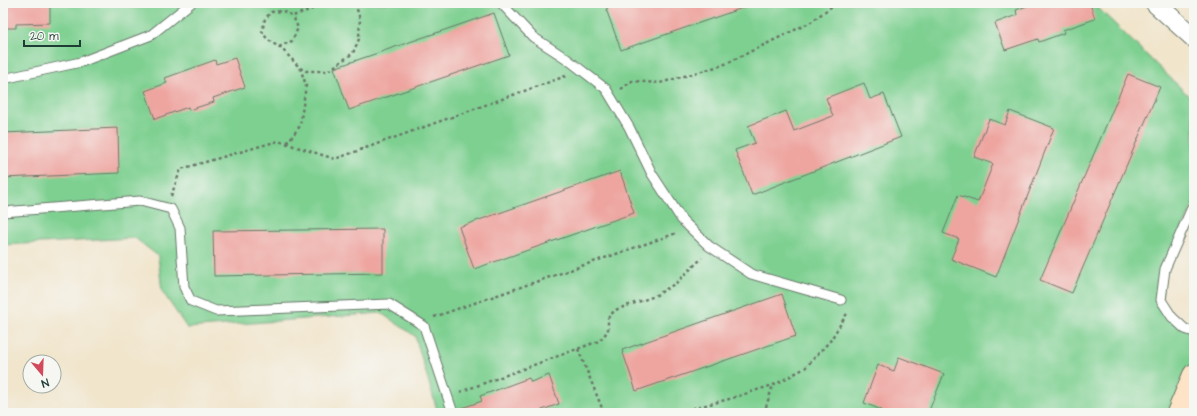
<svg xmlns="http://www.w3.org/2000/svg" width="1197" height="416" font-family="'Architects Daughter',sans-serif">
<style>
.green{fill:#7ed091;stroke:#4e8662}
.building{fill:#eea5a0}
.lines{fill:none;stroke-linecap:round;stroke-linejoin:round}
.lane-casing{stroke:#687869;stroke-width:11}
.street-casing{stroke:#687869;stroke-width:21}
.secondary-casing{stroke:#687869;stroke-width:24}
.path{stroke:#687869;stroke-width:2.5;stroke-dasharray:3 3;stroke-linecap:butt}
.lane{stroke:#fff;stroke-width:9}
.street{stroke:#fff;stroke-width:19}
.secondary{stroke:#fee4c6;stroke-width:22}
</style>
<rect width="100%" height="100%" fill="#f6f6f2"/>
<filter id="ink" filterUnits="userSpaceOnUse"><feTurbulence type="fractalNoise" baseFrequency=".025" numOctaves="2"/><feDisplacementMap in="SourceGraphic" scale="8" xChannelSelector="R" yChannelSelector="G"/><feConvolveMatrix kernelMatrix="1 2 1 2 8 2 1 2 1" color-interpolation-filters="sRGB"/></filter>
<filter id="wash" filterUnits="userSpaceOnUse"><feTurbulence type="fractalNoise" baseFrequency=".012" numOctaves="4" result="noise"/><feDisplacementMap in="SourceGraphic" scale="16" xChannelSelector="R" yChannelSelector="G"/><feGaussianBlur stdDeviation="0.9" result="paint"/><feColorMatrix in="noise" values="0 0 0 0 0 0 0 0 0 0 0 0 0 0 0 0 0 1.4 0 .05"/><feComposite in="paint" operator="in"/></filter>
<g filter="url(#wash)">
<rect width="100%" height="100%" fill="#f1e5cc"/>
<path class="green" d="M3,3H1093L1194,101V203L1165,269L1161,300L1172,317L1194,332V375L1178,413H438L415,336L381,313L187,328L162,291L158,256L135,238L3,245Z"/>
<g id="blocks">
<g class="building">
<path d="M3,3H50V23L16,24V28H3Z"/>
<path d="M622,3H757L621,50L606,9Z"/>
<path d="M1035,3H1090L1095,19L1063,30L1064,33L1039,42L1038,39L1005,50L995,23L1017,15L1016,10Z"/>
<path d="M494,13L509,55L349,110L334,68Z"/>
<path d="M235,58L245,87L213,98L214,102L189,110L188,107L155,119L145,91L167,83L165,78L215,60L216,64Z"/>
<path d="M1128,74L1160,87L1072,293L1040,280Z"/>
<path d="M864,83L870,99L884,94L901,137L752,195L735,150L755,143L748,126L786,111L794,131L833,116L826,98Z"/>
<path d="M1010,111L1054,128L996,277L951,259L959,239L943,233L958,195L978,202L993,164L974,157L989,119L1005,125Z"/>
<path d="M118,128L119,173L3,178V133Z"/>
<path d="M620,171L634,213L474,269L459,227Z"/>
<path d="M383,229V273L214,276L213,231Z"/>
<path d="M782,294L796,336L636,391L622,350Z"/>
<path d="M899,357L944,374L928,413H881L882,410L864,403L878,365L894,371Z"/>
<path d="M549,375L559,404L534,413H461L459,409L482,401L480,396L529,378L531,382Z"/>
</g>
</g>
</g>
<g filter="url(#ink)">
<use href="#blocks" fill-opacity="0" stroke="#687869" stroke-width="1"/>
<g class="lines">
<defs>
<g id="lane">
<path d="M501,3L533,37L567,59L606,89L629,127L652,174L682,220L709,246L751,274L841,300"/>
<path d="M3,79L81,62L151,35L191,3"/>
<path d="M1194,203L1165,269L1161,300L1172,317L1185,329L1194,332"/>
<path d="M3,212L140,201L171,209L180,228L184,287L191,301L216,311L389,304L424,326L453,413"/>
</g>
<path id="street" d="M1155,3L1194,38"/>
<path id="secondary" d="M1178,413L1194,375"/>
</defs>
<use href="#lane" class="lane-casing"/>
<use href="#street" class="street-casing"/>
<use href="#secondary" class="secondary-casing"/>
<g class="path">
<path d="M279,47L292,41L298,28L293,16"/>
<path d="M300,68L306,71H328L353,53L359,39L360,19L355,3"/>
<path d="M621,89L632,81L660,83L723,65L811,22L836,3"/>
<path d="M287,143L300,126L306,85L300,68L283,50L267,39L262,31L265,19L271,12L283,11L293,16L328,3"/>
<path d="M171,196L181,169L278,141L335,159L566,76"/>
<path d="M434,317L677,233"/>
<path d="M578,349L604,413"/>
<path d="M460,392L599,341L608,331V318L615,310L655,296L676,283L702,258"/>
<path d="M675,413L729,399L776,384L805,368L830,341L848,312"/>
<path d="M764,413L773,385"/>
</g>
<use href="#lane" class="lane"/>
<use href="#street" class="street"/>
<use href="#secondary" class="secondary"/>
</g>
</g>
<rect width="1197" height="416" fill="none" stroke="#f6f6f2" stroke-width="16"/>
<g transform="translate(42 374) rotate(161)"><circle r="19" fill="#f6f6f2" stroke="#a0aca6"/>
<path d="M0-3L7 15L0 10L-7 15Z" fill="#d1495b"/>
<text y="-6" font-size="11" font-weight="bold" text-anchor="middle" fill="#1f3d34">N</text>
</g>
<path d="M24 40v6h56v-6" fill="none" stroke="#1f3d34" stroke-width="2"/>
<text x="30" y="40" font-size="12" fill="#1f3d34" stroke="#f6f6f2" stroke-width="3" paint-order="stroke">20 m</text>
</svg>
